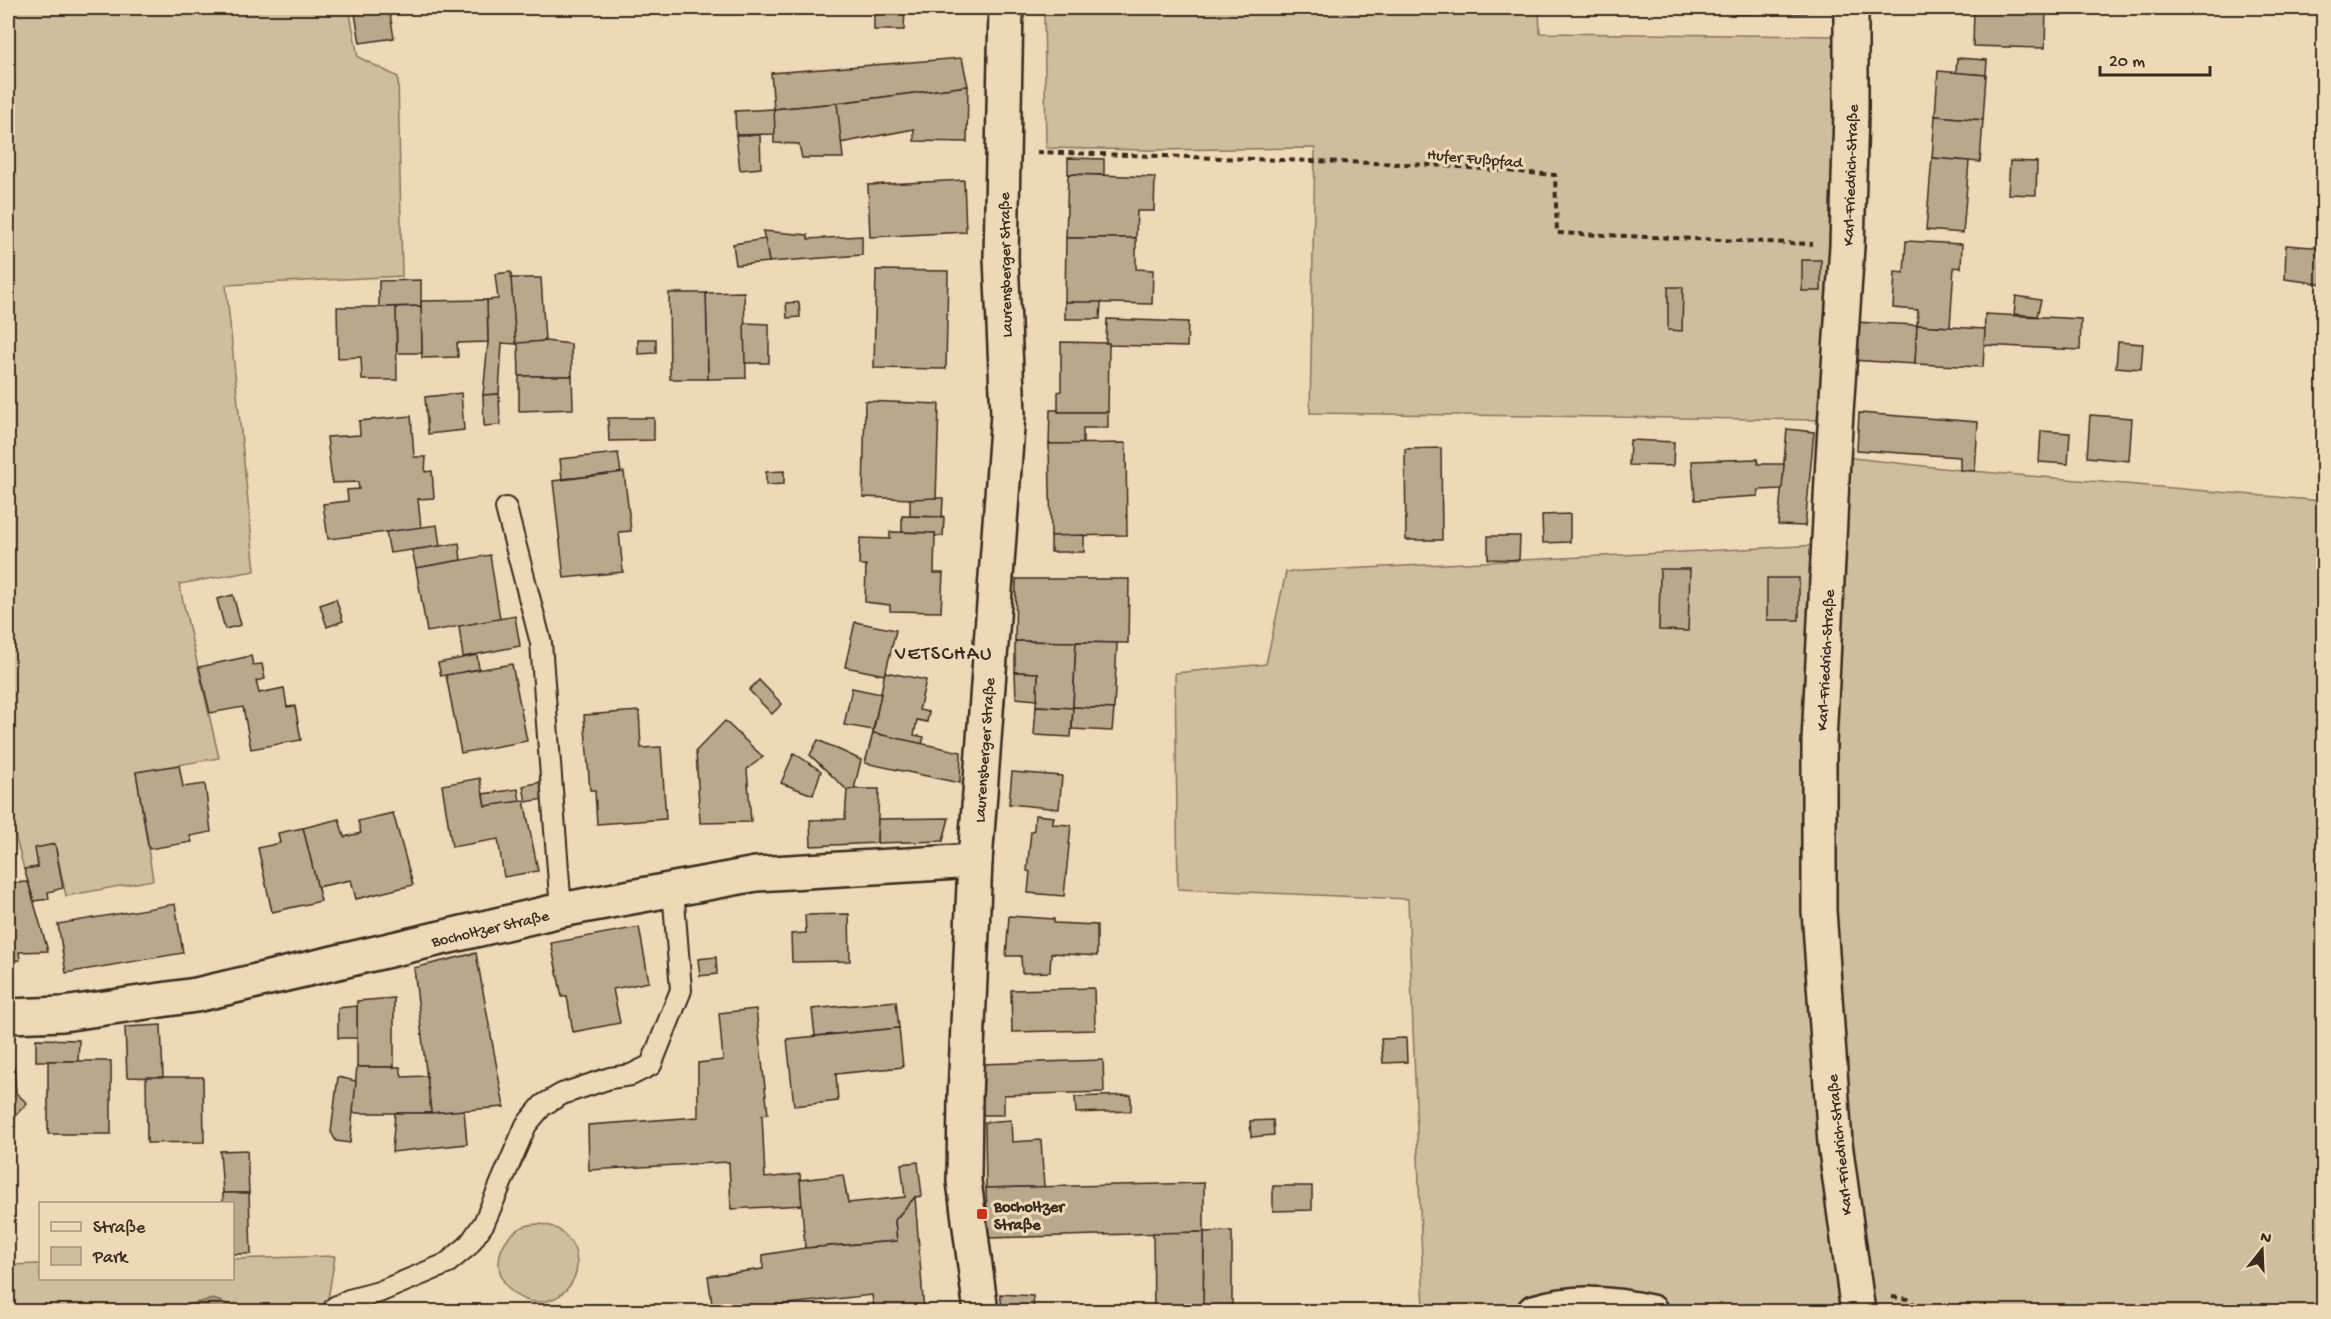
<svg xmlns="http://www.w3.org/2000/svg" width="2331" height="1319" font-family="'Gochi Hand',sans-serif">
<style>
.green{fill:#d0bd9e;stroke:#86745e;stroke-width:1.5}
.water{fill:#a7937b;stroke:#7c6956;stroke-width:1.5}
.building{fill:#bba88c;stroke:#3b2a1e;stroke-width:1.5}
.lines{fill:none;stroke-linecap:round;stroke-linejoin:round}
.service-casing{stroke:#3b2a1e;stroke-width:24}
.minor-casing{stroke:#3b2a1e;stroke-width:38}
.tertiary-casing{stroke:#3b2a1e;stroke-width:38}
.path{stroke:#3b2a1e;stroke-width:4;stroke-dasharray:6 4.5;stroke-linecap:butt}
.service{stroke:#edd9b7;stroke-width:20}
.minor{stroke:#edd9b7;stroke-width:33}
.tertiary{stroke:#edd9b7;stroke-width:33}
.poi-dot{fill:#c8321e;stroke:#edd9b7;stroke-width:2}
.labels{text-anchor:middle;stroke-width:6;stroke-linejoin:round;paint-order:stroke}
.street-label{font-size:16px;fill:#3b2a1e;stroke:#edd9b7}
.poi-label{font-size:16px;font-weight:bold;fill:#3b2a1e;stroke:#edd9b7;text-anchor:start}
.quarter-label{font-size:20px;letter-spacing:1.5px;fill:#3b2a1e;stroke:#edd9b7}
</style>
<rect width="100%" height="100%" fill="#edd9b7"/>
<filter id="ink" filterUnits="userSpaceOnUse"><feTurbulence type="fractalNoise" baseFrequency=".0167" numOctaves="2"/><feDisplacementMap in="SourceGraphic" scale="12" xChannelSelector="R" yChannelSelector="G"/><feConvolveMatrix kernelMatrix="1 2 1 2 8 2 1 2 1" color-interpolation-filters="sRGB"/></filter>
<g filter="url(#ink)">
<g class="green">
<path d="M8,8H349L358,57L398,77L402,276L226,285L255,571L179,584L219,758L136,772L153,880L66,896L55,844L38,867L24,869L8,808Z"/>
<path d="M1044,8H1539L1540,33L1842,36L1823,420L1310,413L1315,148L1148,150L1046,148Z"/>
<path d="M1844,457L1960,470L2323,501V1311H1424L1408,899L1178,889L1175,673L1266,664L1286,572L1841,544Z"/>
<circle cx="538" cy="1263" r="39"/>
<path d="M335,1256L326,1312L8,1311V1265L40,1264V1278H232L233,1259Z"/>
</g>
<path class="water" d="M213,1299L248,1311H159Z"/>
<g class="building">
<path d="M354,8H389L394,38L360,43Z"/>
<path d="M874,8H905L904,30H874Z"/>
<path d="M1735,8H1806V13L1735,14Z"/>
<path d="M1974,8H2046L2045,48L1973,46Z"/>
<path d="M962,58L968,86L837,103L774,109L771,73Z"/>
<path d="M1957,58L1987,60L1986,75L1956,73Z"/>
<path d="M1938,71L1986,75L1983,120L1935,116Z"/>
<path d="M968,86L967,142L914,141V129L840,143L837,103Z"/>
<path d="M837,103L843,158H802L799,144L774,143V109Z"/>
<path d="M774,109L775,134L736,135L735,111Z"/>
<path d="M1935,116L1983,120L1980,162L1932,158Z"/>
<path d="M736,135H760L761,168L740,170Z"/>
<path d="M1068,158L1104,159V175L1068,174Z"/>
<path d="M1932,158L1969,161L1963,233L1926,230Z"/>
<path d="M2010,161L2037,162L2036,195L2008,194Z"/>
<path d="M1068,174L1155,177L1154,211H1137L1136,238H1066Z"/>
<path d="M964,180L966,232L870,237L868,185Z"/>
<path d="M763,231L808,235V239L862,236V255L769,262Z"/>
<path d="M1066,238H1136V269L1153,270L1152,304L1065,302Z"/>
<path d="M765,239L769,262L736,265L733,244Z"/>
<path d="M1906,241L1962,244L1961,268L1954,267L1950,327L1917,325L1918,310L1893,308L1895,272L1904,273Z"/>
<path d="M2286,245L2324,248L2323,284L2285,279Z"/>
<rect x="1802" y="260" width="19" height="31"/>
<path d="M876,270L948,271L946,369L874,368Z"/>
<path d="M511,272L516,344L502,343L499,394L483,395L488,342L487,300L498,299L495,274Z"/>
<path d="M511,278H541L545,341L516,344Z"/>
<path d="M421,280V306L379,307V281Z"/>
<path d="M1668,287H1683L1682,331L1668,330Z"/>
<path d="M744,292L746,378L708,379L706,293Z"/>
<path d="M669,293H706L708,379H670Z"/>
<path d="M2016,296L2041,300L2037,316L2014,314Z"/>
<path d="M487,300L488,342L457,343L458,357L422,358L421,301Z"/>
<path d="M799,302L800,317L787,318L786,303Z"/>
<path d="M1065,302H1101L1100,319H1065Z"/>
<path d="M421,306L422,353H397L396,307Z"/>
<path d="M337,307H396L397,380H362L361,357L338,358Z"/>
<path d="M1985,314L2081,319L2080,350L1984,345Z"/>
<path d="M1107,319L1188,322L1187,347L1109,345L1106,343Z"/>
<path d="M1853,322L1917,325L1915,364L1851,360Z"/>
<path d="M744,323L769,324V363H745Z"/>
<path d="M1917,325L1985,329L1983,367L1915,364Z"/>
<path d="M638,339H656V353L638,354Z"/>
<path d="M545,341L571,344L572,376H519L518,343Z"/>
<path d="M1061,342L1109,343L1108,412H1058V392L1061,391Z"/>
<path d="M2118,342L2143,344L2141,369L2116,367Z"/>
<path d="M519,376H572L573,409L519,411Z"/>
<path d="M461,393L464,430L428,434L425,397Z"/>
<path d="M499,394L500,425L484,426L483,395Z"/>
<path d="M865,401L939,404L936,500L863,497Z"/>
<path d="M1050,410H1058V412H1108V428H1083V444H1049Z"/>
<path d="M1859,413L1978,422L1975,471L1960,470V457L1857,450Z"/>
<path d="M2090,415L2132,418L2129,461L2087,457Z"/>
<path d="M411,416L414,457H426L425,472L432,471L434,498L418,499L421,528L328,539L323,504L348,501L347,490L359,489L358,482L332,483L327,437L360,435L359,421Z"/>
<path d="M608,418H654V440L609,441Z"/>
<path d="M1787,429L1814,432L1805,526L1778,525Z"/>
<path d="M2041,431L2070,433L2068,464L2039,462Z"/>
<path d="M1630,440L1674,442L1673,466L1629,465Z"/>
<path d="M1126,443L1127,535L1051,536L1049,444Z"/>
<path d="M1441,448L1442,540H1406L1405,449Z"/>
<path d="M618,453L621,473L562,479L560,459Z"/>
<path d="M1757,459L1758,464H1784L1782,489L1759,490L1758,496L1695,500L1692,461Z"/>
<path d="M784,471V484L766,485V472Z"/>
<path d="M624,472L631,531L619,532L623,572L564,578L553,481Z"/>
<path d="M936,498H943L942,517L910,516V499Z"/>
<path d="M1570,514V542L1543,543L1542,515Z"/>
<path d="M902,516L944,517L943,536H935V533L902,532Z"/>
<path d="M437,525L440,546L390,553L386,532Z"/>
<path d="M890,532L935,533L934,573H943L941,612L890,611V605L865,602L866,565H859L860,538L890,539Z"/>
<path d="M1084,535V552H1051V536Z"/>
<path d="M1488,536H1520L1519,560L1488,559Z"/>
<path d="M459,543L461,560L416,568L412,550Z"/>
<path d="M490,555L500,619L427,632L416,568Z"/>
<path d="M1660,569H1690L1688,631L1659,630Z"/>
<rect x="1767" y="578" width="32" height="42"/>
<path d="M1016,579H1129L1128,643L1015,641Z"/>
<path d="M233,595L241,625L225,629L217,599Z"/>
<path d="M336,599L343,621L327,627L320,605Z"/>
<path d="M515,616L520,646L463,657L459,626Z"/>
<path d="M855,622L896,630L885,675L845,667Z"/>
<path d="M1015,641L1076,642L1073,708L1036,706L1038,673L1015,672Z"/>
<path d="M1076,642L1117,643L1114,709L1073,707Z"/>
<path d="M477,655L479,669L441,676L438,663Z"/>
<path d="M251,656L253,665L262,664L265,679L256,681L259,693L284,688L287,707L295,706L301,740L251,749L243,707L210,713L199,667Z"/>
<path d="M512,664L527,741L461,753L446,675Z"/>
<path d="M885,672L926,680L919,710L929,712L927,722L917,720L914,735L924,737L922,744L873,733Z"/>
<path d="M1015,672L1038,673L1037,700L1016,698Z"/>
<path d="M759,680L782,704L772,714L749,690Z"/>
<path d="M852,688L881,694L873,730L844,725Z"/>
<path d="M1036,706L1073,708L1071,737L1034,735Z"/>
<path d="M1073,707L1114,709L1112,731L1072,729Z"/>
<path d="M639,711L641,748L661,747L666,819L597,824L595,790H590L584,715Z"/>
<path d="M725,721L763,757L747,769L751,822L700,823L696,751Z"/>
<path d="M873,733L961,752L960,783L865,763Z"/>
<path d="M818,740L861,760L854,789L847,790L810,755Z"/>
<path d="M794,753L821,771L813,795L781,783Z"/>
<path d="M179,765L183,787L205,784L211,832L190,836L192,842L149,849L136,772Z"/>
<path d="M1012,772L1062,776L1059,809L1009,804Z"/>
<path d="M480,778L485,806L524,800L538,871L504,877L498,839L452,847L442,785Z"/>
<path d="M541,782L544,799L526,802L523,786Z"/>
<path d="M518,789L520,801L485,806L483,794Z"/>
<path d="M854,789H879L877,843L811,846L810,820L845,819L847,790Z"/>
<path d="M393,813L413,885L356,899L351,880L317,887L303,828L339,819L344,837L361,833L358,821Z"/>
<path d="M1035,815L1054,817L1052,824L1071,825L1064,896L1028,893L1030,872L1027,871L1031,831L1034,830Z"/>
<path d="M949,818L943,841L877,843L878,819Z"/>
<path d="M303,828L321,901L272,912L258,848L280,843L278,833Z"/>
<path d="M55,844L63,888L48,892L49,899L34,901L24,869L38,867L35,848Z"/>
<path d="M28,882L48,951L19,952L20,960L8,961V883Z"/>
<path d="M175,904L183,953L66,973L58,924Z"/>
<path d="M849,914L850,961L792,962L791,934L806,933L805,915Z"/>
<path d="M1009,916L1054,919V923L1097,925V956L1051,953L1050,972L1022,973L1021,956H1006Z"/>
<path d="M639,927L649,982L613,989L620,1023L573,1032L567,996L562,997L551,943Z"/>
<path d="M476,953L504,1107L431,1113L414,968Z"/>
<path d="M716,957L717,974L700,976L698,959Z"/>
<path d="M1094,988L1095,1030L1012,1032L1011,990Z"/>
<path d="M394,998V1067H357V1001Z"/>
<path d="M896,1001L899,1028L815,1036L812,1009Z"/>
<path d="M357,1006V1038H338V1008Z"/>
<path d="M756,1009L768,1114L762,1115L765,1178L800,1174L802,1205L731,1209L729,1162L589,1170L588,1125L698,1117V1063L723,1060L719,1013Z"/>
<path d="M161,1025L163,1078L127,1077L125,1027Z"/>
<path d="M899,1028L903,1067L836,1074L838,1101L794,1106L787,1039Z"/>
<path d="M1406,1038L1407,1062L1383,1063L1381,1039Z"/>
<path d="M36,1039L79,1040L78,1061H36Z"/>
<path d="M1103,1060L1104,1092L1004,1095V1115H983L982,1064Z"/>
<rect x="48" y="1061" width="63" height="73"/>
<path d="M14,1066L16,1093L27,1103L15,1116V1127H8V1067Z"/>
<path d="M357,1067H400L402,1077L427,1076L431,1113H352Z"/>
<path d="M146,1077H203L204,1142L147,1143Z"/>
<path d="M338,1077L356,1081L350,1143L336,1141L331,1132Z"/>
<path d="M1131,1095V1111L1076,1113L1075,1097Z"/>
<path d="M464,1110L467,1144L392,1152L395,1113H431Z"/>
<path d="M1011,1120L1012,1142L1041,1140L1044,1187L986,1188L985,1122Z"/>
<path d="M1273,1120L1274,1135L1251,1137L1250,1121Z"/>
<path d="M247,1150L249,1193H223L220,1151Z"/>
<path d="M918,1162L922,1196L915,1197L895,1220L897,1241L805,1248L800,1180L843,1175L848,1203L905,1197L901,1164Z"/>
<path d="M1204,1183V1232L988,1238L986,1188Z"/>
<path d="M1273,1186H1312V1210L1273,1211Z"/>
<path d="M223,1193H249L251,1254H232V1204H223Z"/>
<path d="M915,1197L924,1312H874L872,1295L713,1312L708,1276L763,1269V1255L805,1248L897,1241L895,1220Z"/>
<path d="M1232,1231V1312H1203L1204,1232Z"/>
<path d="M1204,1232L1203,1312H1154L1153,1233Z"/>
<path d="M1000,1294L1033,1296L1034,1312H1003Z"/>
</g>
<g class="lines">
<defs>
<g id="service">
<path d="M506,508L541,643L561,910"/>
<path d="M334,1312L335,1307L349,1300L379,1292L446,1264L468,1246L484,1223L526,1125L543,1105L562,1094L610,1078L631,1075L651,1065L681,990L673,890"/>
</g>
<g id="minor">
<path d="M1851,8V113L1847,246L1833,458L1819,742V910L1835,1143L1858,1312"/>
<path d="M8,1016L63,1014L196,995L561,910L756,874L975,861"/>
<path d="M1534,1312C1574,1300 1611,1303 1651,1312"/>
</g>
<path id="tertiary" d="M981,1312L964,1181L965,1096L975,861L1008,414L1001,258L1006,8"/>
</defs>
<use href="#service" class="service-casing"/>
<use href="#minor" class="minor-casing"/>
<use href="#tertiary" class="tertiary-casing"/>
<g class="path">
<path d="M1037,152L1434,165L1555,175L1557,233L1813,244"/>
<path d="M1892,1297L1908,1299L1923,1312"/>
</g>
<use href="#service" class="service"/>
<use href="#minor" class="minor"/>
<use href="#tertiary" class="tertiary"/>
</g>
</g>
<rect class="poi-dot" x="976" y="1208" width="12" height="12" rx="3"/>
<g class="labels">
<g class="street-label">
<text transform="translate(1475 157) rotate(5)" y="6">Hufer Fußpfad</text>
<text transform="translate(1849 175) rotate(-88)" y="6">Karl-Friedrich-Straße</text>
<text transform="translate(1004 265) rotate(-91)" y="6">Laurensberger Straße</text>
<text transform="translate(1824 660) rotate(-87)" y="6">Karl-Friedrich-Straße</text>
<text transform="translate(983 750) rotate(-86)" y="6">Laurensberger Straße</text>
<text transform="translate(490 927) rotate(-13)" y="6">Bocholtzer Straße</text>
<text transform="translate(1838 1145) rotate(-96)" y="6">Karl-Friedrich-Straße</text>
</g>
<g class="poi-label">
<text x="994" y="1211">Bocholtzer<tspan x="994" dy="18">Straße</tspan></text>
</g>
<g class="quarter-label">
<text x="944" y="659">VETSCHAU</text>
</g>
</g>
<rect width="2331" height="1319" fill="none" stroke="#edd9b7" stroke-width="30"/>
<rect x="15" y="15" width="2301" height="1289" fill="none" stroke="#3b2a1e" stroke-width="2" filter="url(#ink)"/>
<rect x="39" y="1202" width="195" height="78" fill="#edd9b7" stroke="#a6937a" stroke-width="1.5"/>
<rect x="51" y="1222" width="30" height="9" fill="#edd9b7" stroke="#a6937a" stroke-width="1.5"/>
<text x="93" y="1232" font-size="18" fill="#3b2a1e">Straße</text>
<rect x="51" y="1247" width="30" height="18" fill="#d0bd9e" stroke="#a6937a" stroke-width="1.5"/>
<text x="93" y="1262" font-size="18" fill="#3b2a1e">Park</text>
<g transform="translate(2262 1250) rotate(18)" stroke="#edd9b7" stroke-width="4.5" paint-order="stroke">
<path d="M0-4.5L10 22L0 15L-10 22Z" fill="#3b2a1e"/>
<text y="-9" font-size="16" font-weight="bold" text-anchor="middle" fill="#3b2a1e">N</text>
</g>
<path d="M2100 66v9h110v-9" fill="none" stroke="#3b2a1e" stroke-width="3"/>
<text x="2109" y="66" font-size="18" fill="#3b2a1e" stroke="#edd9b7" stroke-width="4.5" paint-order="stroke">20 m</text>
</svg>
